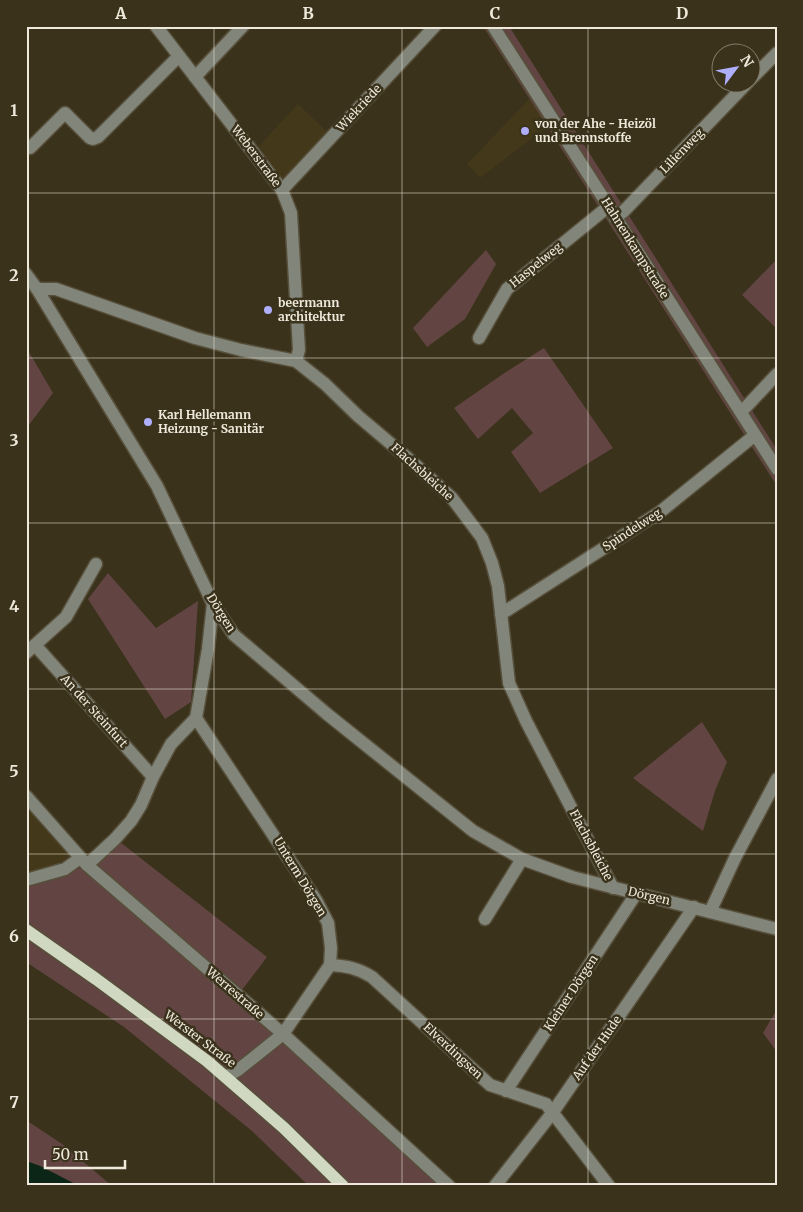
<svg xmlns="http://www.w3.org/2000/svg" width="803" height="1212" font-family="Merriweather,serif">
<style>
.built{fill:#43381a}
.green{fill:#624543}
.water{fill:#0b2517}
.lines{fill:none;stroke-linecap:round;stroke-linejoin:round}
.minor-casing{stroke:#574f3a;stroke-width:15}
.major-casing{stroke:#574f3a;stroke-width:15}
.minor{stroke:#81857a;stroke-width:12}
.major{stroke:#d0d8c1;stroke-width:12}
.grid{fill:none;stroke:#eee9db;stroke-width:1;stroke-opacity:0.55}
.poi-dot{fill:#afaefa;stroke:#3a321b;stroke-width:2}
.labels{text-anchor:middle;stroke-width:5;stroke-linejoin:round;paint-order:stroke}
.street-label{font-size:12px;fill:#eee9db;stroke:#3a321b}
.poi-label{font-size:12px;font-weight:bold;fill:#eee9db;stroke:#3a321b;text-anchor:start}
.neatline{fill:none;stroke:#eee9db;stroke-width:2}
.grid-label{font-size:16px;text-anchor:middle;font-weight:bold;fill:#eee9db}
</style>
<rect width="100%" height="100%" fill="#3a321b"/>
<g class="built">
<path d="M530,98L548,126L480,178L467,164Z"/>
<path d="M298,104L336,140L289,190L258,147Z"/>
<path d="M26,804L80,868L58,877L26,886Z"/>
</g>
<g class="green">
<path d="M483,26H509L777,450V486Z"/>
<path d="M486,250L496,264L465,319L427,347L413,328Z"/>
<path d="M777,259V329L742,295Z"/>
<path d="M26,347L53,393L26,429Z"/>
<path d="M544,348L613,448L540,493L511,452L533,433L512,408L478,439L454,408L503,374Z"/>
<path d="M108,573L156,628L198,601L191,702L165,719L88,599Z"/>
<path d="M702,722L727,762L715,791L703,831L633,778Z"/>
<path d="M120,842L267,957L239,994L447,1186H309L252,1131L124,1027L26,962V886L58,877L80,868L86,872Z"/>
<path d="M777,1009V1023L775,1026L777,1052L763,1033Z"/>
<path d="M26,1120L65,1146L112,1186H79L40,1166L26,1161Z"/>
</g>
<path class="water" d="M26,1161L40,1166L79,1186H26Z"/>
<g class="lines">
<defs>
<g id="minor">
<path d="M156,26L282,190L291,213L299,350L296,361"/>
<path d="M493,26L777,469"/>
<path d="M195,77L243,26"/>
<path d="M750,80L777,53"/>
<path d="M30,148L65,113L90,138L93,139L98,137L179,56"/>
<path d="M282,190L435,26"/>
<path d="M615,218L623,212L748,82"/>
<path d="M26,274L37,289L157,486L213,604L234,635L327,714L473,831L522,859L572,877L777,929"/>
<path d="M37,289H56L195,338L241,350L296,361L325,384L358,416L410,460L452,498L482,538L492,563L498,586L509,683L526,721L613,888"/>
<path d="M479,338L507,289L609,206"/>
<path d="M740,411L746,407L777,374"/>
<path d="M501,614L660,512L755,435"/>
<path d="M35,645L153,777"/>
<path d="M26,653L66,617L96,564"/>
<path d="M196,718L316,900L328,923L331,948L330,965L283,1034L238,1070L226,1077"/>
<path d="M26,796L87,865L283,1034L449,1186"/>
<path d="M87,865L115,839L131,821L141,805L153,777L171,744L196,718L208,649L213,604"/>
<path d="M26,880L65,869L80,858"/>
<path d="M710,912L735,858L777,779"/>
<path d="M485,919L522,859"/>
<path d="M330,965C346,966 358,968 372,977L490,1085L546,1104L609,1186"/>
<path d="M506,1091L636,894"/>
<path d="M495,1186L553,1112L694,907"/>
</g>
<path id="major" d="M26,930L96,979L207,1061L284,1128L343,1186"/>
</defs>
<use href="#minor" class="minor-casing"/>
<use href="#major" class="major-casing"/>
<use href="#minor" class="minor"/>
<use href="#major" class="major"/>
</g>
<path class="grid" d="M214,26V1186M402,26V1186M588,26V1186M26,193H777M26,358H777M26,523H777M26,689H777M26,854H777M26,1019H777"/>
<g class="poi-dot">
<circle cx="525" cy="131" r="5"/>
<circle cx="268" cy="310" r="5"/>
<circle cx="148" cy="422" r="5"/>
</g>
<g class="labels">
<g class="street-label">
<text transform="translate(359 108) rotate(-47)" y="4">Wiekriede</text>
<text transform="translate(682 151) rotate(-46)" y="4">Lilienweg</text>
<text transform="translate(256 156) rotate(53)" y="4">Weberstraße</text>
<text transform="translate(635 248) rotate(58)" y="4">Hahnenkampstraße</text>
<text transform="translate(536 265) rotate(-39)" y="4">Haspelweg</text>
<text transform="translate(422 472) rotate(42)" y="4">Flachsbleiche</text>
<text transform="translate(632 530) rotate(-33)" y="4">Spindelweg</text>
<text transform="translate(221 613) rotate(58)" y="4">Dörgen</text>
<text transform="translate(94 711) rotate(48)" y="4">An der Steinfurt</text>
<text transform="translate(591 845) rotate(62)" y="4">Flachsbleiche</text>
<text transform="translate(300 877) rotate(59)" y="4">Unterm Dörgen</text>
<text transform="translate(649 896) rotate(13)" y="4">Dörgen</text>
<text transform="translate(235 993) rotate(41)" y="4">Werrestraße</text>
<text transform="translate(571 993) rotate(-57)" y="4">Kleiner Dörgen</text>
<text transform="translate(200 1039) rotate(37)" y="4">Werster Straße</text>
<text transform="translate(597 1048) rotate(-55)" y="4">Auf der Hude</text>
<text transform="translate(453 1051) rotate(43)" y="4">Elverdingsen</text>
</g>
<g class="poi-label">
<text x="535" y="128">von der Ahe - Heizöl<tspan x="535" dy="14">und Brennstoffe</tspan></text>
<text x="278" y="307">beermann<tspan x="278" dy="14">architektur</tspan></text>
<text x="158" y="419">Karl Hellemann<tspan x="158" dy="14">Heizung - Sanitär</tspan></text>
</g>
</g>
<rect width="803" height="1212" fill="none" stroke="#3a321b" stroke-width="55"/>
<g transform="translate(736 68) rotate(58)"><circle r="24" fill="#3a321b" stroke="#827b68"/>
<path d="M0-4L9 19L0 12L-9 19Z" fill="#afaefa"/>
<text y="-8" font-size="14" font-weight="bold" text-anchor="middle" fill="#eee9db">N</text>
</g>
<path d="M45 1160v8h80v-8" fill="none" stroke="#eee9db" stroke-width="2.5"/>
<text x="52" y="1160" font-size="15" fill="#eee9db" stroke="#3a321b" stroke-width="4" paint-order="stroke">50 m</text>
<rect x="28" y="28" width="748" height="1156" class="neatline"/>
<g class="grid-label">
<text x="121" y="19">A</text>
<text x="308" y="19">B</text>
<text x="495" y="19">C</text>
<text x="682" y="19">D</text>
<text x="14" y="116">1</text>
<text x="14" y="281">2</text>
<text x="14" y="446">3</text>
<text x="14" y="612">4</text>
<text x="14" y="777">5</text>
<text x="14" y="942">6</text>
<text x="14" y="1108">7</text>
</g>
</svg>
